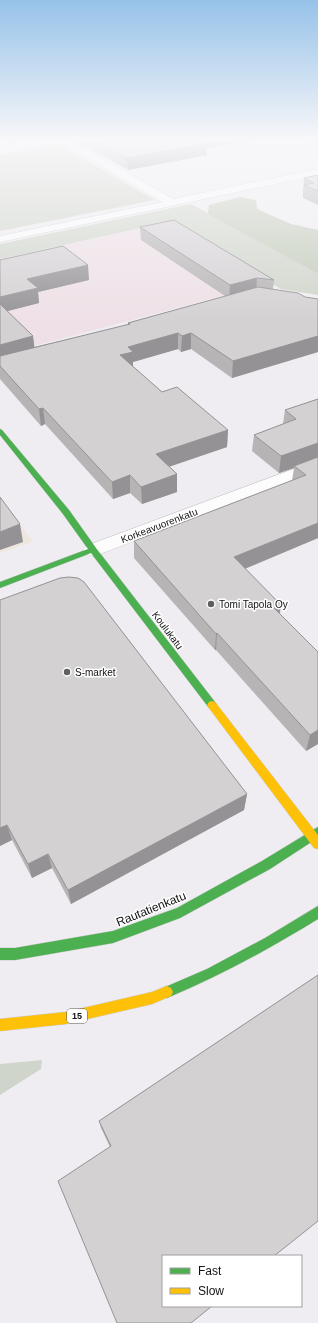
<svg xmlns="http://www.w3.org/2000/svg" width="318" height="1323" font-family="Helvetica,sans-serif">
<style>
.commercial{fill:#eee7de}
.education{fill:#eee0e6}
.green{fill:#cfd5ca}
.forest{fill:#c2cbb9}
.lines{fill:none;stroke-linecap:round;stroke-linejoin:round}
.street-casing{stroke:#cccbce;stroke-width:1}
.fast-casing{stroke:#cccbce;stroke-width:1}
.slow-casing{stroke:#cccbce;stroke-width:1}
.street{fill:#fdfcfd;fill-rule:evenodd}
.fast{fill:#4caf50;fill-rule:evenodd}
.slow{fill:#ffc107;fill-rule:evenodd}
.wall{fill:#b6b4b5}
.shaded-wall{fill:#949294}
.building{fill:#d4d1d3;stroke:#949294}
.poi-dot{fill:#5f5e61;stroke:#fff;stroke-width:1.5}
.labels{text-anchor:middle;stroke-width:3;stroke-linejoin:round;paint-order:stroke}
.shield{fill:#fff;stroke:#59585a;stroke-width:1}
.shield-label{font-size:9px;font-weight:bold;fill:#121113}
.street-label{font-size:10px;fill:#121113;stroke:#fff}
.poi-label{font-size:10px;fill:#121113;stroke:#fff;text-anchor:start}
.near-street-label{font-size:12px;fill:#121113;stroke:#fff}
</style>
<rect width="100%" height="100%" fill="#efedf2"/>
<path class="commercial" d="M0,497L33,542L0,553Z"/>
<path class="education" d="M169,222L271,283L0,355V259Z"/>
<g class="green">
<path d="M59,145L155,200L0,231V155Z"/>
<path d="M191,204L318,274V295L281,289L168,222L0,259V244Z"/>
<path d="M42,1060L41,1069L0,1095V1064Z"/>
</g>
<path class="forest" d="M240,197L256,200L257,209L291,224L318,230V274L208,214L209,205Z"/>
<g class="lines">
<defs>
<g id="street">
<path d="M56,138H76L75,140L71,141L173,199L318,169V175L0,242V236L162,202L61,142L0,152V146Z"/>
<path d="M304,138L318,139V145L305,140Z"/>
<path d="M318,460V471L100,554L93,556L86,554L83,550L86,546Z"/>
</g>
<g id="fast">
<path d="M0,429L2,430L69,510L96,548L215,702L217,705L215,708H209L91,553L0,588V582L88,549L63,514L0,435Z"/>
<path d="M318,827V838L316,839L270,869L180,918L113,943L15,960H0V948H15L113,931L177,908L262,861Z"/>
<path d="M318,906V919C269,949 220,976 167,998L163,996L161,992L163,988L207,969L265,938Z"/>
</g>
<g id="slow">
<path d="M212,701L215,702L318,835V849L314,848L209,708L207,705L209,702Z"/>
<path d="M167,986L171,988L173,992L171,996L152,1004L66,1024L0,1031V1019L66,1012L152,992Z"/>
</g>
</defs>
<use href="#street" class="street-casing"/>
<use href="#fast" class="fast-casing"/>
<use href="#slow" class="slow-casing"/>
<use href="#street" class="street"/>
<use href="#fast" class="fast"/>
<use href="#slow" class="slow"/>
</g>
<g class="wall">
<path d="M82,138H266L207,148V155L128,170L82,144Z"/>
<path d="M318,175V205L303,198V191L304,178Z"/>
<path d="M140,227L274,280L273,289L305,297L318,299V352L232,378L191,349L181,352L178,349L133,362V367L162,392L228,430L227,447L169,467L177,474V492L142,504L130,493L113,499L45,424L41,426L0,379V260L89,280L38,292L39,303L7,311L33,336L34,347L128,325V323L225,296L141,240Z"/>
<path d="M318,399V538L245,569L281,605L280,614L318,652V744L306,751L216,650H215L134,558V541L292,481L294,468L279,473L252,451L254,435L283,424L285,410Z"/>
<path d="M0,600L247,794L244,810L71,904L52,868L32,878L12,840L0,846Z"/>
<path d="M318,975L110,1147L101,1128L99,1121Z"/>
</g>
<g class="shaded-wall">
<path d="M204,138H266L207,148V155L128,170L127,158Z"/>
<path d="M88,265L89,280L38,292L39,303L0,313V297L27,279Z"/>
<path d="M257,278L256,292L229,299L230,285Z"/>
<path d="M178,333V349L133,362V368L120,355L128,347Z"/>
<path d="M191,333V349L181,352L182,336Z"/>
<path d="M33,336L35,352L0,361V345Z"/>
<path d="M318,336V352L232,378L233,361Z"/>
<path d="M43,408L45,424L41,426L39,409Z"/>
<path d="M228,430L227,447L156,471V454Z"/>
<path d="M318,443V459L294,466V468L279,473L281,456Z"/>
<path d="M177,474V492L142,504L141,487Z"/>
<path d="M130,475V493L113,499L112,482Z"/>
<path d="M318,523V538L232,574L234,557Z"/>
<path d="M20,524L23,542L0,550V532Z"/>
<path d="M281,605L278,621L274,608Z"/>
<path d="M217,633L216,650H215L216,634Z"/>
<path d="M318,730V744L306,751L310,735Z"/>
<path d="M247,794L244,810L71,904L68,890Z"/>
<path d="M7,825L12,840L0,846V828Z"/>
<path d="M48,854L52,868L32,878L28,864Z"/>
</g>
<g class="building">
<path d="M90,138H204L198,139L208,143L127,158Z"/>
<path d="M318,175V191L304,185L314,183L304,178Z"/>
<path d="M174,220L274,280L257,278L230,285L140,227Z"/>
<path d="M63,246L88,265L27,279L38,288L0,297V260Z"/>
<path d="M258,287L298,293L305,297L318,299V336L233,361L191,333L182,336L178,333L128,347L133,352L120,355L162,392L177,387L228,430L156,454L177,474L141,487L130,475L112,482L43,408L39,409L0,366V356L130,324L128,323Z"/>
<path d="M0,304L33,336L0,345Z"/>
<path d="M318,399V443L281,456L254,435L296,419L285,410Z"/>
<path d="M318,457V523L234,557L281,605L274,608L318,652V730L310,735L217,633L216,634L134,541L306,475L294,466Z"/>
<path d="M0,497L20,524L0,532Z"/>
<path d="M69,577L78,578L84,582L247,794L68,890L48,854L28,864L7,825L0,828V600L60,578Z"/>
<path d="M318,975V1221L274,1256H163V1306H212L191,1323H117L58,1181L111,1146L99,1121Z"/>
</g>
<linearGradient id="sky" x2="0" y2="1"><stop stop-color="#96c2e9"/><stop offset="0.43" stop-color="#f8f7f9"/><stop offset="1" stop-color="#f8f7f9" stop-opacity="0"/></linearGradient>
<rect width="318" height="323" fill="url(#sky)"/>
<g class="poi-dot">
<circle cx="211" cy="604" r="4"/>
<circle cx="67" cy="672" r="4"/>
</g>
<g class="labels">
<rect class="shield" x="67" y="1009" width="20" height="14" rx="3"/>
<g class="shield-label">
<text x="77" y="1019">15</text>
</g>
<g class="street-label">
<text transform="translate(159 525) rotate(-21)" y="4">Korkeavuorenkatu</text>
<text transform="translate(168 630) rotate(53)" y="4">Koulukatu</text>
</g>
<g class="poi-label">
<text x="219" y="608">Tomi Tapola Oy</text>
<text x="75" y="676">S-market</text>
</g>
<g class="near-street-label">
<text transform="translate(151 909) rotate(-22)" y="4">Rautatienkatu</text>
</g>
</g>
<rect x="162" y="1255" width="140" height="52" fill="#ffffff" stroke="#a0a0a1"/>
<rect x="170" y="1268" width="20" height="6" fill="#4caf50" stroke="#a0a0a1"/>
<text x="198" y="1275" font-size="12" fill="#121113">Fast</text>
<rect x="170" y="1288" width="20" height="6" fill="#ffc107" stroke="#a0a0a1"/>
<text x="198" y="1295" font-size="12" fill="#121113">Slow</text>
</svg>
